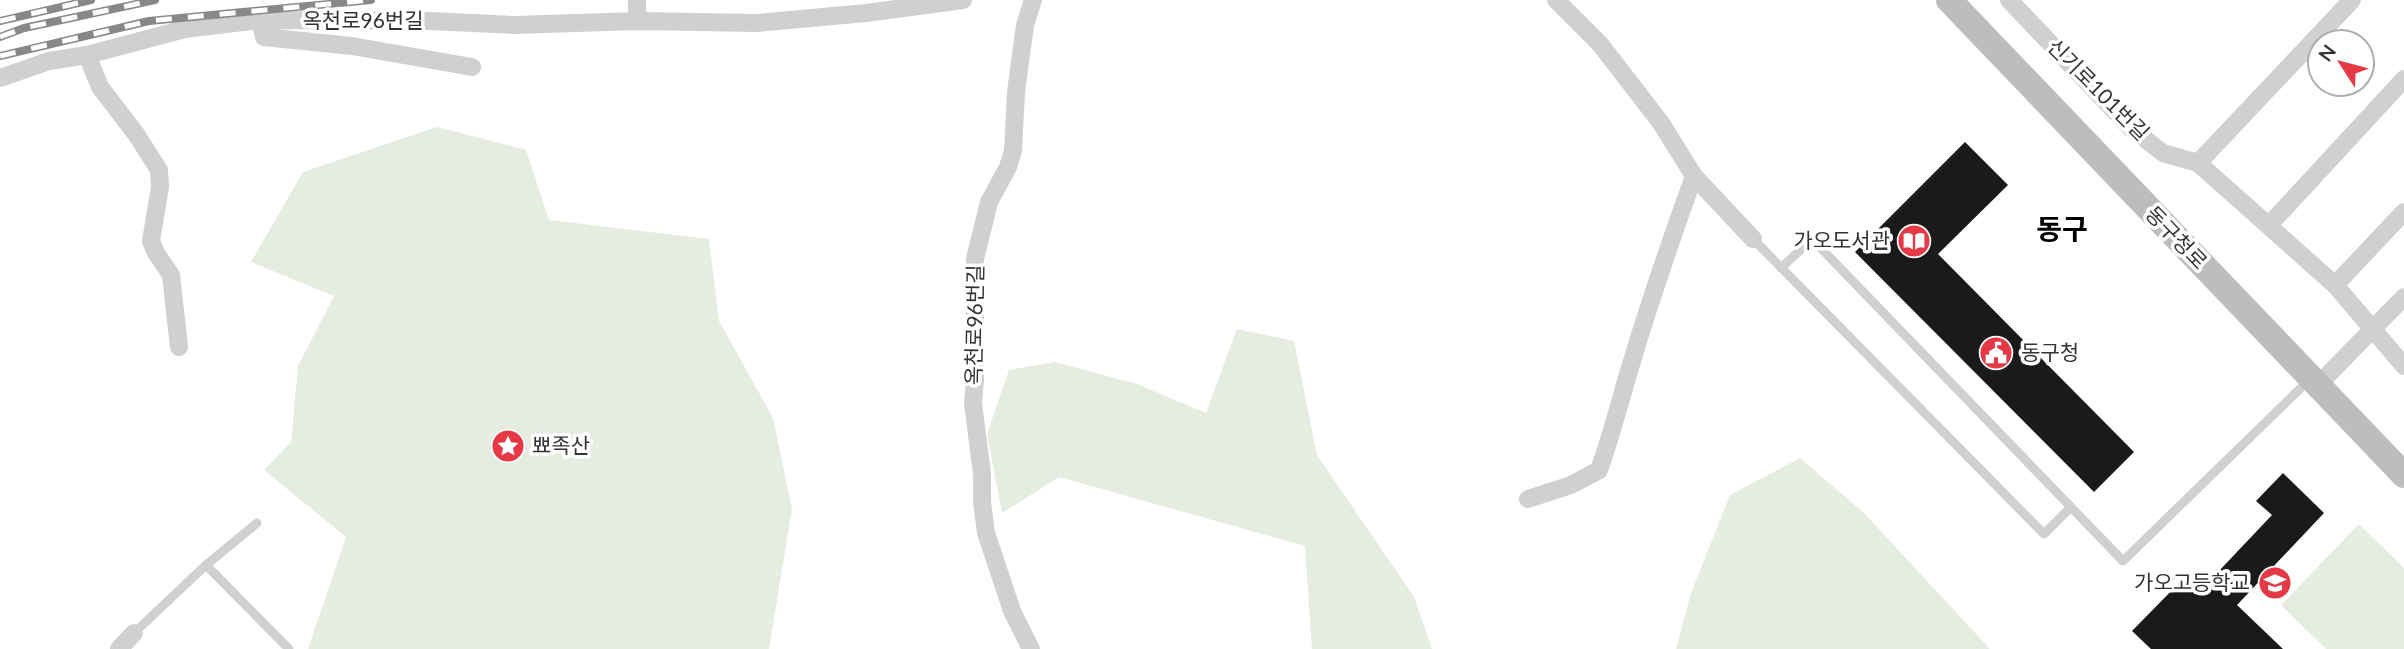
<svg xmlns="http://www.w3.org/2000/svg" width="2404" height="649" font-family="Lato,'Noto Sans KR',sans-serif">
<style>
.green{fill:#e6ecdf}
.building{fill:#1a1a1a}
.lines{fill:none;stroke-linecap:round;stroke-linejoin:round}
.service{stroke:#d0d0d0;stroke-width:9}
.minor{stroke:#d0d0d0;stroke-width:18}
.secondary{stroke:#bdbdbd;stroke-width:26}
.rail-casing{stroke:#888;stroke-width:8}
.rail{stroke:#fff;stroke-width:5;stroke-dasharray:16;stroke-linecap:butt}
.labels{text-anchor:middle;stroke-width:7;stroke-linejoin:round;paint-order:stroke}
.street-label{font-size:21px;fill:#333;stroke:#fff}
.poi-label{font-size:21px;fill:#333;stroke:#fff;text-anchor:end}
.district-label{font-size:28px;font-weight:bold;fill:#000;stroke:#fff}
</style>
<rect width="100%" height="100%" fill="#fff"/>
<g class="green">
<path d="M437,127L526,150L549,220L709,239L719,321L773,418L792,509L769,649H308L346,537L264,470L291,442L298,366L334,296L251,262L303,172Z"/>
<path d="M1237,329L1294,341L1317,455L1414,597L1432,649H1312L1305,546L1059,477L1002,513L987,434L1009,370L1055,362L1137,384L1206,413Z"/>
<path d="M1800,458L1865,514L1990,649H1676L1691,593L1730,495Z"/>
<path d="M2359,524L2404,568V649H2326L2281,605Z"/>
</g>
<g class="building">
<path d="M1965,142L2008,185L1938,254L2134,452L2094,492L1855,252Z"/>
<path d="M2283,473L2324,513L2237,605L2283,649H2151L2132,631L2180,582L2187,588L2190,584L2199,592L2272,515L2256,501Z"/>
</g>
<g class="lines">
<g class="service">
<path d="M1753,239L2044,534L2071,507"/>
<path d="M1781,268L1812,239L2123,561L2309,380"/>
<path d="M206,565L289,649"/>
<path d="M134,633L206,565L257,523"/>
</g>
<g class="minor">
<path d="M637,0V21"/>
<path d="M1556,0L1600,44L1661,123L1694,176L1753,239"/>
<path d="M2009,0L2132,129L2163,153L2198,163L2335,285L2404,366"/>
<path d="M260,20L264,37L352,46L472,67"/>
<path d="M87,55L100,87L136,134L159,170L160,187L151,241L156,253L171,275L179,347"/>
<path d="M0,78L49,61L87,55L185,29L260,20L430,21L514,25L637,21L757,23L866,13L963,0"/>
<path d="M2198,163L2352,0"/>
<path d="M2270,224L2404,79"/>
<path d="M2335,285L2404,212"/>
<path d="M2317,386L2404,297"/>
<path d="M1528,499L1571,485L1599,470C1612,434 1621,397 1632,361C1651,298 1672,237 1694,176"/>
<path d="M119,649L134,633"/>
<path d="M1031,649L1012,611L986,533L982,502V474L973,403L975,381V259L989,202L1008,167L1013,151L1016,92L1025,25L1033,0"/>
</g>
<path class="secondary" d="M1949,0L2404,475"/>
<defs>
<g id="rail">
<path d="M0,21L91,0"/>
<path d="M0,37L24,28L155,0"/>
<path d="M0,56L149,21L371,0"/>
</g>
</defs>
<use href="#rail" class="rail-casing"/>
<use href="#rail" class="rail"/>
</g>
<defs>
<symbol id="library-disc" viewBox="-11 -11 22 22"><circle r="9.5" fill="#e63946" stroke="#fff"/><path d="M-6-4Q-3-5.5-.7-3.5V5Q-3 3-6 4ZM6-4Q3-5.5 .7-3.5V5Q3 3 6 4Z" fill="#fff"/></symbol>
<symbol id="civic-disc" viewBox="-11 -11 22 22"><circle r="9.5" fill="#e63946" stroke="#fff"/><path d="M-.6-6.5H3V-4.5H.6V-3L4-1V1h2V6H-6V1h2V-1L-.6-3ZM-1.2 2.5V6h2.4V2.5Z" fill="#fff"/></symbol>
<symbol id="sight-disc" viewBox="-11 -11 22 22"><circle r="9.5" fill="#e63946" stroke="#fff"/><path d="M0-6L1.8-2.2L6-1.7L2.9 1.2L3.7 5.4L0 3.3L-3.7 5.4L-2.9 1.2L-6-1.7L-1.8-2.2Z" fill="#fff"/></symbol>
<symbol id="school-disc" viewBox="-11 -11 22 22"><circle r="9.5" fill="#e63946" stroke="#fff"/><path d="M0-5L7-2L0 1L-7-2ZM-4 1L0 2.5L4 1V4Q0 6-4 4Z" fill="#fff"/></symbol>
</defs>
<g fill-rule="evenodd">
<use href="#library-disc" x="1895" y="222" width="38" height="38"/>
<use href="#civic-disc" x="1977" y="334" width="38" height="38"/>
<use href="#sight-disc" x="489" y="427" width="38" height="38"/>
<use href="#school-disc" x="2256" y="564" width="38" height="38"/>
</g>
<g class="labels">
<g class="street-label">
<text x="363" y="28">옥천로96번길</text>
<text transform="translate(2098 90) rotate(45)" y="7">신기로101번길</text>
<text transform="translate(2176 238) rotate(46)" y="7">동구청로</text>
<text transform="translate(975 325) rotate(-89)" y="7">옥천로96번길</text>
</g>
<g class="poi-label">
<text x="1890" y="248">가오도서관</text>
<text x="2021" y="360" text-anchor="start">동구청</text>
<text x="532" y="453" text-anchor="start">뾰족산</text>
<text x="2250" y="590">가오고등학교</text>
</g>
<g class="district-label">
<text x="2062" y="239">동구</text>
</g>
</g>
<g transform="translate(2341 63) rotate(306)"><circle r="33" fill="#ffffff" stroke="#adadad" stroke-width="2"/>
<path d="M0-5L12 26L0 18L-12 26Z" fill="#e63946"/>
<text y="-10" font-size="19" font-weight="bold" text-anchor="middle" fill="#333333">N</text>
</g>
</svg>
